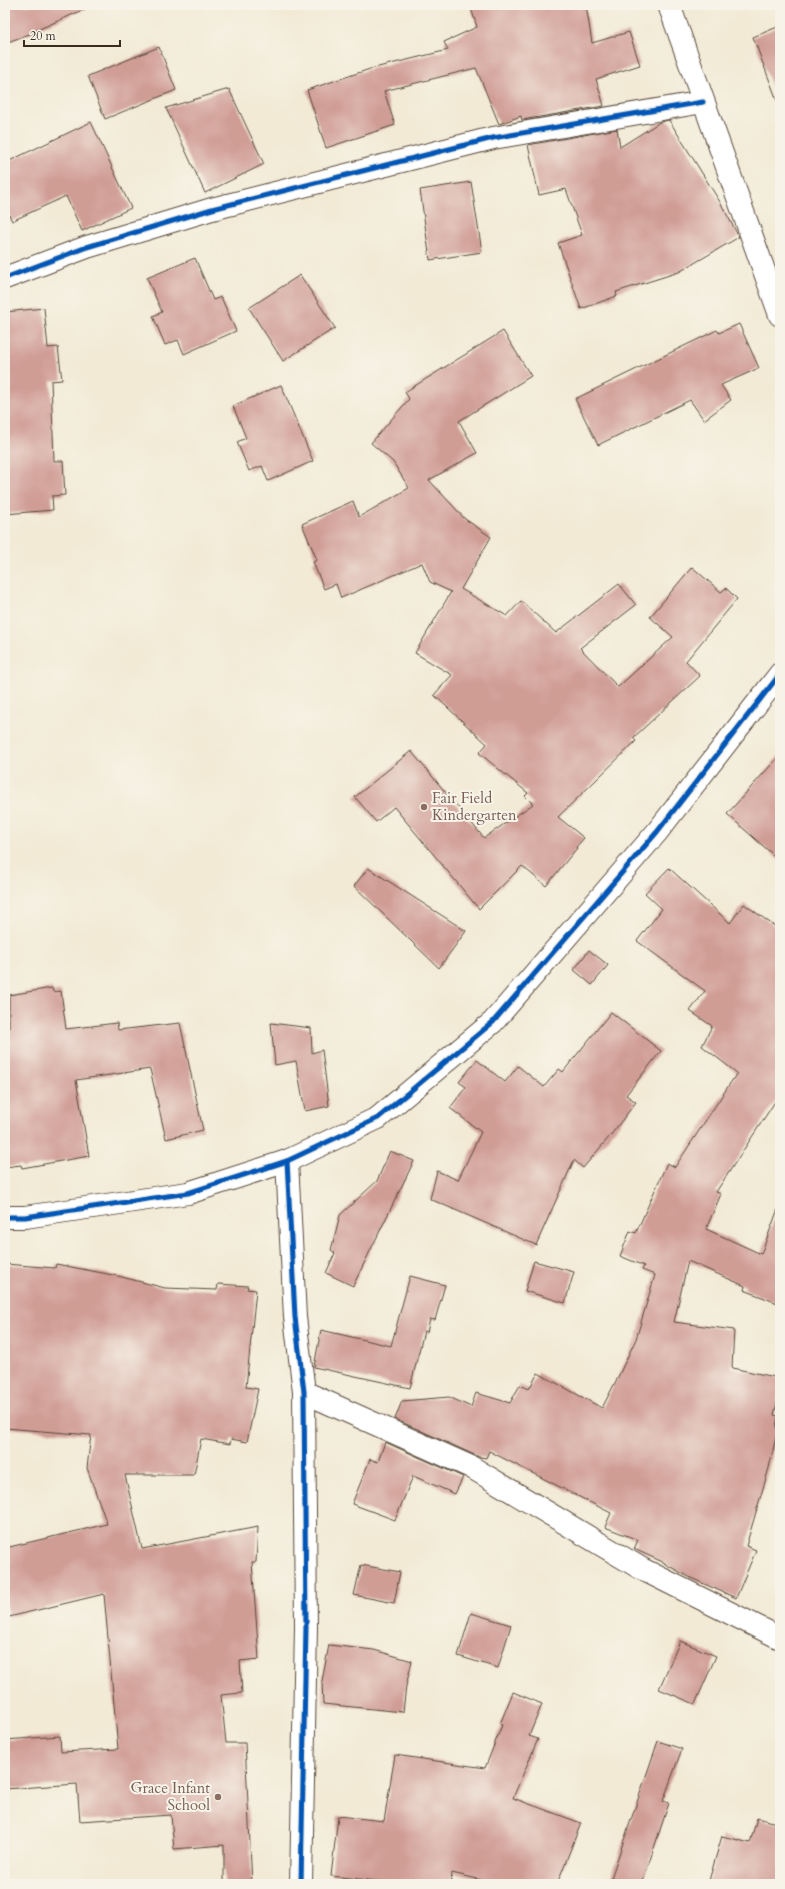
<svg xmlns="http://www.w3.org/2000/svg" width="785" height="1889" font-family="Cardo,serif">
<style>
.building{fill:#d09d95}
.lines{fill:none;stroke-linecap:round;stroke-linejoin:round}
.minor-casing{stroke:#564739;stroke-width:24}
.minor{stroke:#fff;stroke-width:22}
.cycleway-casing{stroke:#f7f3e8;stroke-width:8}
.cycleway{stroke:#0057b8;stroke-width:5}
.education-dot{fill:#8d6e63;stroke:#f7f3e8;stroke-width:1.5}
.labels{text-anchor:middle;stroke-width:4;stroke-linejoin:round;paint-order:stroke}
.education-label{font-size:15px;fill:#785e54;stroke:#f7f3e8;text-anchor:start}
</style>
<rect width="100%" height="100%" fill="#f7f3e8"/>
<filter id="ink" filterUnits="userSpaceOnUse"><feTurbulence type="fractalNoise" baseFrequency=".025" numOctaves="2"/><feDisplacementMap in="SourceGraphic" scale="8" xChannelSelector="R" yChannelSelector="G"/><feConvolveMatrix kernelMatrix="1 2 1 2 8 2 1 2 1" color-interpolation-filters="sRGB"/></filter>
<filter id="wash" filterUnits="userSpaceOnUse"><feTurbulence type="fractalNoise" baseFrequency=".012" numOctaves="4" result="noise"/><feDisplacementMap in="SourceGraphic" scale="16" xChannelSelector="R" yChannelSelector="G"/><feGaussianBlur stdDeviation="0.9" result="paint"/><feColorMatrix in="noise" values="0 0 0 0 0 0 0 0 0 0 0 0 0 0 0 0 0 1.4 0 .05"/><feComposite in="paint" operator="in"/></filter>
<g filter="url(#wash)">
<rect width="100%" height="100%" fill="#f2ead5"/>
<g id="blocks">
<g class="building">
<path d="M5,5H94L35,31V32L5,43Z"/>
<path d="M470,5H586L592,43L629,32L640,65L596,79L604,106L522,120L521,116L499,124L476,68L384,91L395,125L326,148L307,90L370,69L448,50L444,42L477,27Z"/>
<path d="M780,26V103H778L753,37Z"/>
<path d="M159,47L176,90L105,119L88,76Z"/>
<path d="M229,89L264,164L205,193L166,108Z"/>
<path d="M669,120L720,202L739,237L679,272L616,292L617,296L581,309L558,243L582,235L566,189L539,195L528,145L617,129L620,147L660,122Z"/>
<path d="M91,122L131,208L82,231L66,196L12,221L5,207V163Z"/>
<path d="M471,182L482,252L430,260L420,190Z"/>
<path d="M195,258L213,300L221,297L236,331L184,354L178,340L165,345L153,316L162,312L147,278Z"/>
<path d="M300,275L335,328L283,361L249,308Z"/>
<path d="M44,308L48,348L58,347L62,380L51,381L54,461H63L65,495L52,496L53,510L5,514V312Z"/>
<path d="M739,324L759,368L721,385L731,400L704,420L690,400L598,445L575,399L717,330L719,333Z"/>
<path d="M503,331L531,376L459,421L477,453L429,480L465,519L491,537L461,589L507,616L521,601L556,633L619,584L636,605L580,648L618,687L673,637L650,617L692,567L721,592L726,588L737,599L686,661L700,676L633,738L636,741L558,817L584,838L576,847L577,848L546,886L522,866L479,909L394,807L376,822L355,797L411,751L484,838L533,804L525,796L528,793L479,753L487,744L434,695L452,675L415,653L451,592L430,582L422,563L341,598L336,584L324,589L313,562L317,560L302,524L353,501L359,517L409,488L393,462L371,443L409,399L405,392Z"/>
<path d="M281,385L313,461L268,481L262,466L249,471L237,442L246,438L233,406Z"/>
<path d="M780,755V861L727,814Z"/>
<path d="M368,868L466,931L439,968L354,886Z"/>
<path d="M669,868L730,923L744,904L780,930V1094L716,1192L721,1194L706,1229L761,1254L778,1209L780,1210V1304L744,1290L745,1286L688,1261L674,1322L734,1330L732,1368L780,1378V1389L774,1415L778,1416L776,1428H778L769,1468L746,1546L756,1550L736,1598L691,1578L665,1564V1563L634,1549L638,1540L605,1527L611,1513L489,1451L486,1458L479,1457L395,1419L402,1401L449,1397L471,1407L476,1393L510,1403L520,1385L529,1389L538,1373L602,1408L617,1379L636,1339L655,1275L642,1270L644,1266L620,1256L630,1231L636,1233L667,1163L675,1167L737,1073L702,1046L712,1026L690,1011L705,991L637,941L662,909L645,893Z"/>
<path d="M589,950L608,965L592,985L574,970Z"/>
<path d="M52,988L53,992L61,991L66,1029L117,1023L118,1030L180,1023L203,1130L166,1139L150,1069L76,1080L89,1156L22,1168L21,1165L5,1167V1029H9V995Z"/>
<path d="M611,1012L661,1051L626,1095L636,1102L610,1136L583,1168L574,1160L536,1245L430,1199L437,1171L458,1180L481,1132L450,1108L466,1087L459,1082L477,1060L505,1082L518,1066L544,1087L559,1069L563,1072Z"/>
<path d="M271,1023L311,1028L312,1053L322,1050L329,1106L305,1111L296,1061L275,1065Z"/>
<path d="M390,1151L414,1161L353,1286L326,1273L335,1253L331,1250L340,1215L377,1181Z"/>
<path d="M534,1261L574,1272L565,1303L525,1291Z"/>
<path d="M5,1264L55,1268L56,1264L118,1276L165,1288L217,1290L218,1284L248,1286L247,1289L256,1290L246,1387L258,1389L247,1442L231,1439L230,1444L201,1439L194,1475H125L142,1549L258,1527L256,1562H252L259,1659L240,1661L242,1693L221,1695L226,1743H245L252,1884H224V1845L174,1849L171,1815L80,1821L77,1784L5,1789V1740L60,1736L61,1752L118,1749L104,1594L9,1617L5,1601V1548L107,1524L87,1468L91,1435L5,1428Z"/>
<path d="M410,1276L445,1285L435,1320L430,1319L427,1332L424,1331L410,1388L314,1367L321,1330L391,1346Z"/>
<path d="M385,1442L463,1477L455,1494L413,1476L395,1520L352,1504L370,1459L378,1462Z"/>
<path d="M361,1565L400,1572L394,1603L354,1595Z"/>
<path d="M471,1613L511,1625L498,1668L458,1656Z"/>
<path d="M680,1641L716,1656L695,1704L659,1689Z"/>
<path d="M329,1645L374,1650L412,1661L406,1686L403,1712L323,1704L322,1681Z"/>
<path d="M513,1692L542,1704L529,1736L538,1739L513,1798L581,1823L557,1884H499L452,1873L451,1884H405L331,1876L338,1816L384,1821L395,1755L485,1768L502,1725L500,1724Z"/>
<path d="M658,1741L682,1749L663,1801L669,1803L642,1884H629L611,1878Z"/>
<path d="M757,1818L780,1824V1884H708L722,1836L750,1843Z"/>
</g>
</g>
</g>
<g filter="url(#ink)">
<use href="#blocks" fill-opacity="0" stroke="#564739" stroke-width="1"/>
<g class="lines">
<defs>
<g id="minor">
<path d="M669,5L780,315"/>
<path d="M5,278L87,247L212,209L493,138L703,102"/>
<path d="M287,1161L295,1317L304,1392L306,1627L301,1884"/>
<path d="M5,1217H25L188,1193L287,1161L378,1118L493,1022L657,832L780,674"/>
<path d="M304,1392L471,1467L642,1569L780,1638"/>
</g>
</defs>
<use href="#minor" class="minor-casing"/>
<use href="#minor" class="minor"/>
<defs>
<g id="cycleway">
<path d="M5,278L87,247L212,209L493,138L703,102"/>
<path d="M287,1161L295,1317L304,1392L306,1627L301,1884"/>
<path d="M5,1217H25L188,1193L287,1161L378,1118L493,1022L657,832L780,674"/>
</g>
</defs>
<use href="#cycleway" class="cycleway-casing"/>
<use href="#cycleway" class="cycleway"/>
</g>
</g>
<g class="education-dot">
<circle cx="424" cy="807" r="4"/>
<circle cx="218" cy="1797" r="4"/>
</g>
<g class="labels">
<g class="education-label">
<text x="432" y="803">Fair Field<tspan x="432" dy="17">Kindergarten</tspan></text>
<text x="210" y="1793" text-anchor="end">Grace Infant<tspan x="210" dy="17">School</tspan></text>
</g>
</g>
<rect width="785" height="1889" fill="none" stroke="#f7f3e8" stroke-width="20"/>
<path d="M24 40v6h96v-6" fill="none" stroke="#3b2a1e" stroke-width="2"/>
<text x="30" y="40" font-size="12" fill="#3b2a1e" stroke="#f7f3e8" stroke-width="3" paint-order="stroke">20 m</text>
</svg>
